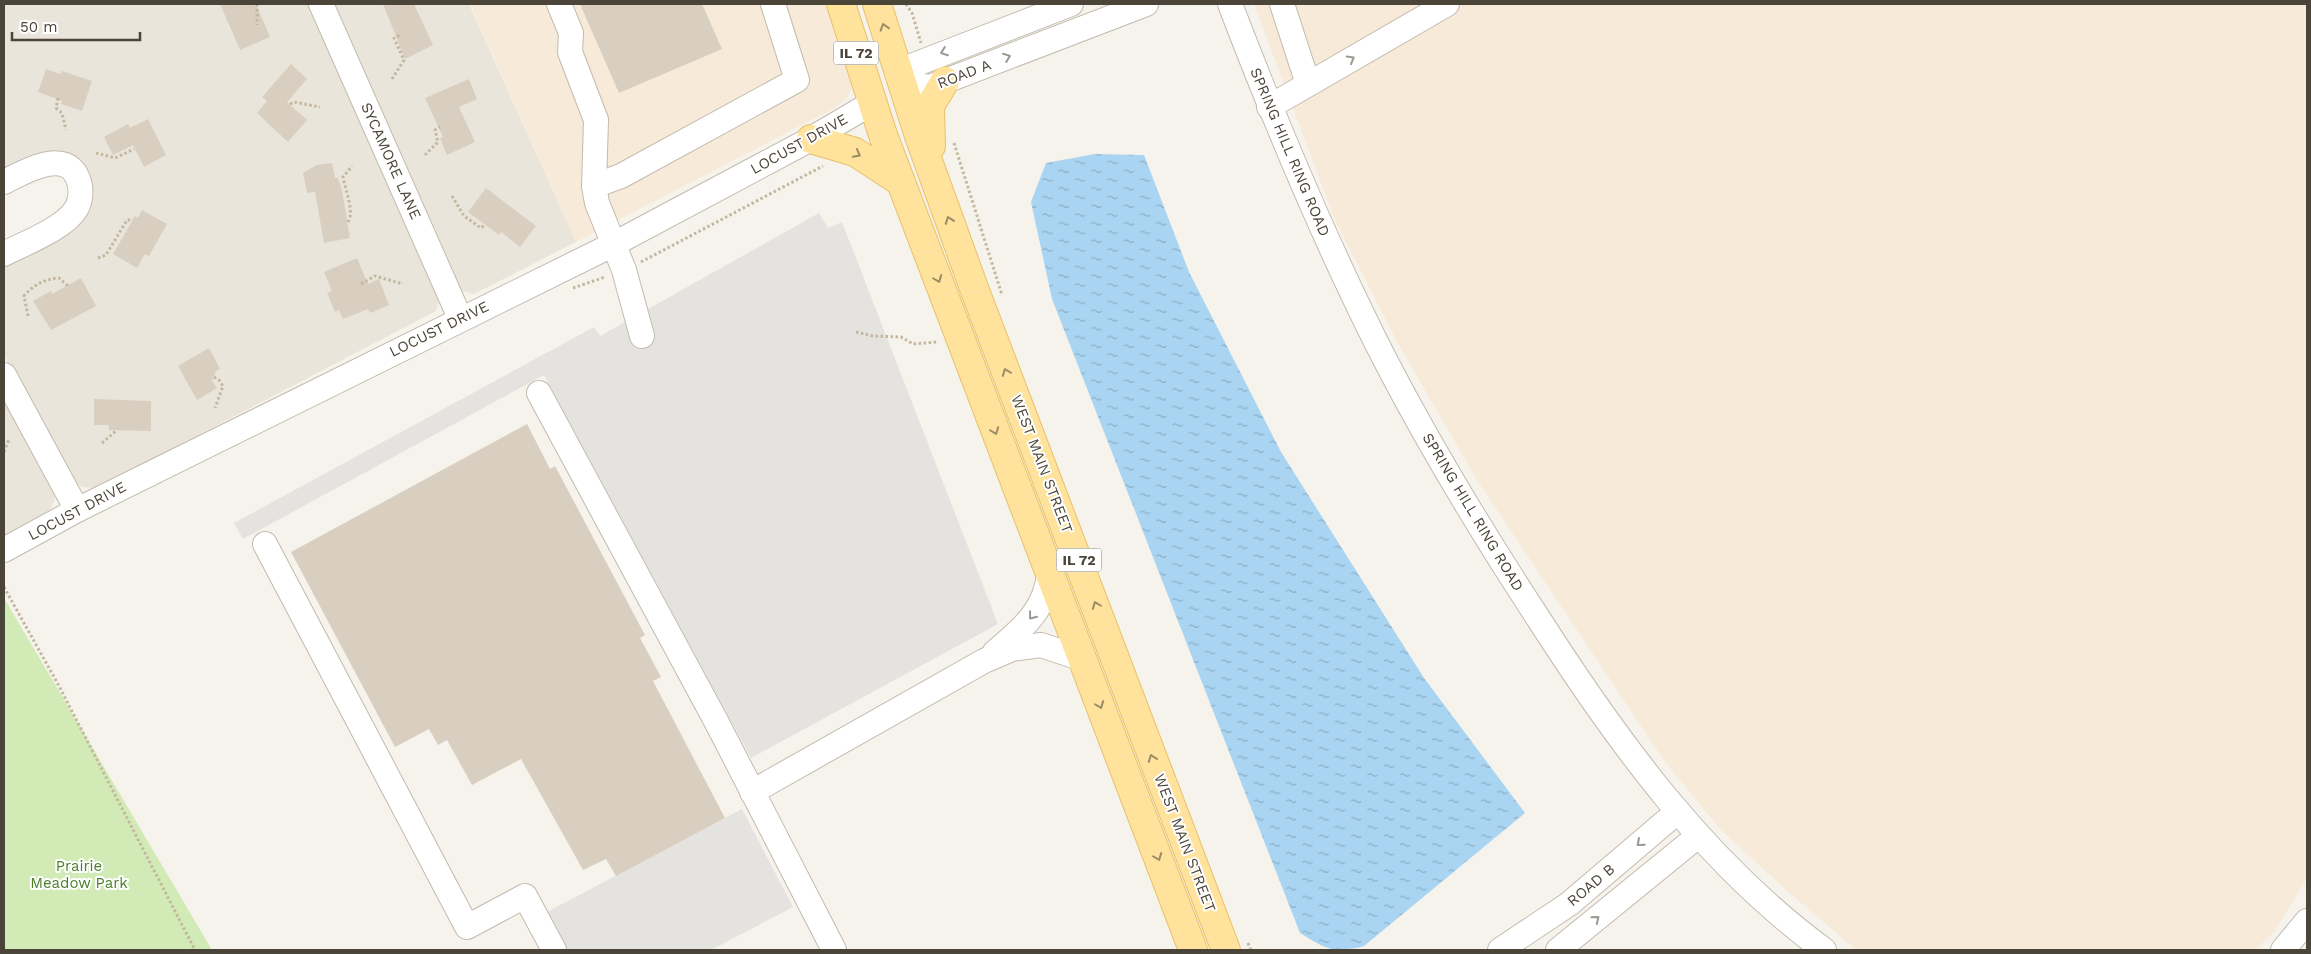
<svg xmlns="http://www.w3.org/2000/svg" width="2311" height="954" font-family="'Work Sans',sans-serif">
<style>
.residential{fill:#eae5da}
.commercial{fill:#f7ead8}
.park{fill:#d2eab5}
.parking{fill:#e5e3e0}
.water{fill:url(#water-ripples)}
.building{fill:#d8cfc1}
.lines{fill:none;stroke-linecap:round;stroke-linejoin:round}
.minor-casing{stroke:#c2bbae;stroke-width:26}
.major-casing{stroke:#e6c16a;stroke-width:30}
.path{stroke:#c4b79f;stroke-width:3;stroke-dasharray:2.5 2.5;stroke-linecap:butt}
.minor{stroke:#fff;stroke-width:24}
.major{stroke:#ffe39c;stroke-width:28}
.oneway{stroke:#9c8c66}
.oneway2{stroke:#9c9892}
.labels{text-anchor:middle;stroke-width:4;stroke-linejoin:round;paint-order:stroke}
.shield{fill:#fff;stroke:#817c74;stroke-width:1}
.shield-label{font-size:14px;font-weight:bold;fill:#4b4439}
.street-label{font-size:15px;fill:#4b4439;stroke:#fff}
.park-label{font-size:15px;fill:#4a7f2a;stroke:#fff}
</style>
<defs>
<pattern id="water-ripples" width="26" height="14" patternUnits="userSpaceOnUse" patternTransform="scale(1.25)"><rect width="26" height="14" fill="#a9d4f2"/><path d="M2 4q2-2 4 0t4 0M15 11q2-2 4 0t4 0" fill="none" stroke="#8caec5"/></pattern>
</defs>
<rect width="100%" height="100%" fill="#f6f3ec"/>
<g class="residential">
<path d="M4,4H311L440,297L436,311L97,488L82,487L72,482L4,355V262L56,235L81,170L4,175Z"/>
<path d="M331,4H469L576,242L474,294L459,290Z"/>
<path d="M4,397L53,490L55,498L50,510L4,537Z"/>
</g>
<g class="commercial">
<path d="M470,4H829L851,78L852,88L847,98L836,107L576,242Z"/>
<path d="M1254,4H2307V878L2274,932L2255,950H1856L1786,890L1721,830L1665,762L1477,480L1397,342L1335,220Z"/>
</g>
<path class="park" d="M4,598L212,950H4Z"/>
<g class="parking">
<path d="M819,213L828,228L842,222L998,624L751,758L544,375L243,539L234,523L594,327L600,336Z"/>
<path d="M742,809L793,907L711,950H567L547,912Z"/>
</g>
<path class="water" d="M1095,154L1144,155L1189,272L1281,452L1424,678L1525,813L1364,946C1332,954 1326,949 1300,933L1052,299L1031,202L1046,163Z"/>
<g class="building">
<path d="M220,4H256L270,37L240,50Z"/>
<path d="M383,4H414L433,45L405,59Z"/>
<path d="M580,4H702L722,49L619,93Z"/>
<path d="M291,64L307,79L287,102L307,120L288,142L257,113L267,101L262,97Z"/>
<path d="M46,69L60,74L62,71L92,81L82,111L61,104L62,101L38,92Z"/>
<path d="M469,79L477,99L459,107L475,142L447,155L440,138L443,137L425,98Z"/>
<path d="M148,119L166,155L144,167L133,145L113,155L104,137L128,124L130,128Z"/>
<path d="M332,163L335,178H338L342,190L350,238L324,243L315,192L307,193L303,173L317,165Z"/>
<path d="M486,188L536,226L520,247L501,232L499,235L468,212Z"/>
<path d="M142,210L167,224L149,256L145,254L137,268L113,254L135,216L138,218Z"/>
<path d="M357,258L368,284L379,279L389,305L370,313L368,309L343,319L339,310L335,312L327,293L332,291L324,272Z"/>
<path d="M81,278L96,306L51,330L33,301L51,291L52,294Z"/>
<path d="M209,348L220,369L216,371L212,381L217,388L197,400L178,366Z"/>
<path d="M94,399L151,401V431L109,430V425H94Z"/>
<path d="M527,424L550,469L555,466L645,635L640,638L661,677L653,681L725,818L616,876L606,859L583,870L521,759L472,785L447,740L438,745L429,729L395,747L291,552Z"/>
</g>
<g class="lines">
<defs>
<g id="minor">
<path d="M321,4L460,318"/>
<path d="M559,4L571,33L570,52L596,120L594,186L597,203L624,270L642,336"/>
<path d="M1071,4L914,65L901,83L930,87L1146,4"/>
<path d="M1230,4C1274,119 1321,232 1376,342C1425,439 1481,531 1540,621C1619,744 1706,863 1824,950"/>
<path d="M1282,4L1308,84"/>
<path d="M1269,107L1447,4"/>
<path d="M4,182C24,172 66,147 78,179C82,188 81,201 76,209C65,228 23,244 4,254"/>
<path d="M594,186L621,176L797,80L773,4"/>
<path d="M4,375L77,510"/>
<path d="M539,393L716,721L834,950"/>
<path d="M265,544L467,927L525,896L554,950"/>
<path d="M4,550L77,510L614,244L811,139L872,103"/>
<path d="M995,652C1022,629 1047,609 1049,572"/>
<path d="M752,792L984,661L1012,649L1041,645L1083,659"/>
<path d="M1500,950L1569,904L1677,812"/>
<path d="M1558,950L1698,836"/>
<path d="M2283,950L2307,921"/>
</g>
<g id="major">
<path d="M841,4L883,135L1193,950"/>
<path d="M877,4L919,136L974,288L1226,950"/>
<path d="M811,139L855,152L901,182"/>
<path d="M931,146L930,106L945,81"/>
</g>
</defs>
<use href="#minor" class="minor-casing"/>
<use href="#major" class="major-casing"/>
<g class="path">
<path d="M257,4V25"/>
<path d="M906,4L912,13L921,43"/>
<path d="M392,79L404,60L394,38L400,35"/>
<path d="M58,98L56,108L62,113L66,130"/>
<path d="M290,104L294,102L320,107"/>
<path d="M954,143L1002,295"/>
<path d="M96,153L115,158L134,149"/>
<path d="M425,155L438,142L435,130L440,127"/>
<path d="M452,196L464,216L481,228L485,225"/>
<path d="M348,222C355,212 345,189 343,177L352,166"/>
<path d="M98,258L106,255L127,220H133"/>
<path d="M641,262L823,166"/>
<path d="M361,284L375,276L403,284"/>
<path d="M573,288L605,277"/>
<path d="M28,316L24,296C33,285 45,279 59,278L68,286"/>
<path d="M856,332L873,336L901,337L913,344L937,342"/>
<path d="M214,377L219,380L223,386L215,408"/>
<path d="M102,443L117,430"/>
<path d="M4,452L9,439"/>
<path d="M4,587L59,686L195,950"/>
<path d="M1248,943L1251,950"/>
</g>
<use href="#minor" class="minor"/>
<use href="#major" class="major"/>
</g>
<defs><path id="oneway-chevron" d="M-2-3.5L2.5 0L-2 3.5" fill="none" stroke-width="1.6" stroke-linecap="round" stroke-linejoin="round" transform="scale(1.25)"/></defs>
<g class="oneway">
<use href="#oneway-chevron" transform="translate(884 27) rotate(-107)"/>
<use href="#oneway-chevron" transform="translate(857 154) rotate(28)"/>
<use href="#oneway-chevron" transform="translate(949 220) rotate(-110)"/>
<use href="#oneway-chevron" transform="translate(938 279) rotate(69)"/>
<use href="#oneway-chevron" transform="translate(1006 372) rotate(-111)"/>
<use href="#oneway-chevron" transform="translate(995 431) rotate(69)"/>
<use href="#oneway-chevron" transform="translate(1096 605) rotate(-111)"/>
<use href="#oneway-chevron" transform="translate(1100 705) rotate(69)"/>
<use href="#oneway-chevron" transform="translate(1152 758) rotate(-110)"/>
<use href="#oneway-chevron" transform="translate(1158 857) rotate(69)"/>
</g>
<g class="oneway2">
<use href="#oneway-chevron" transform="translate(944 52) rotate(159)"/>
<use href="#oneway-chevron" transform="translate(1007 57) rotate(-21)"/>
<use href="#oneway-chevron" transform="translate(1351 59) rotate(-30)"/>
<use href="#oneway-chevron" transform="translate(1032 616) rotate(128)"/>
<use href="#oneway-chevron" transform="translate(1640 843) rotate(139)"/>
<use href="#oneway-chevron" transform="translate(1596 919) rotate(-39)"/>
</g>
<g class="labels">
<g class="shield">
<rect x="833.5" y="41.5" width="45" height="23" rx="4"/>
<rect x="1056.5" y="548.5" width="45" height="23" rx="4"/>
</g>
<g class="shield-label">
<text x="856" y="58">IL 72</text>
<text x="1079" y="565">IL 72</text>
</g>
<g class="street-label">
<text transform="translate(964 74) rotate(-21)" y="5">ROAD A</text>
<text transform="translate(799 144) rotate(-29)" y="5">LOCUST DRIVE</text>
<text transform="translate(1290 152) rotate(67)" y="5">SPRING HILL RING ROAD</text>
<text transform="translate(391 161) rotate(66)" y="5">SYCAMORE LANE</text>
<text transform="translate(439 329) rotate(-26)" y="5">LOCUST DRIVE</text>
<text transform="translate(1042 464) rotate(69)" y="5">WEST MAIN STREET</text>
<text transform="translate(77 511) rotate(-28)" y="5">LOCUST DRIVE</text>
<text transform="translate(1473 512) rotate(59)" y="5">SPRING HILL RING ROAD</text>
<text transform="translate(1185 843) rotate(69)" y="5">WEST MAIN STREET</text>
<text transform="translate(1591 885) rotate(-40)" y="5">ROAD B</text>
</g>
<g class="park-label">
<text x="79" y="871">Prairie<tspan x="79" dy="17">Meadow Park</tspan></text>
</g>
</g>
<rect width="2311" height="954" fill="none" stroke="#4b4439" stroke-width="10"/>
<path d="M12 32v8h128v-8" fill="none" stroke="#4b4439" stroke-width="2.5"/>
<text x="20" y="32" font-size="15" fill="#4b4439" stroke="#ffffff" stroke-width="4" paint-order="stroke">50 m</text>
</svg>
